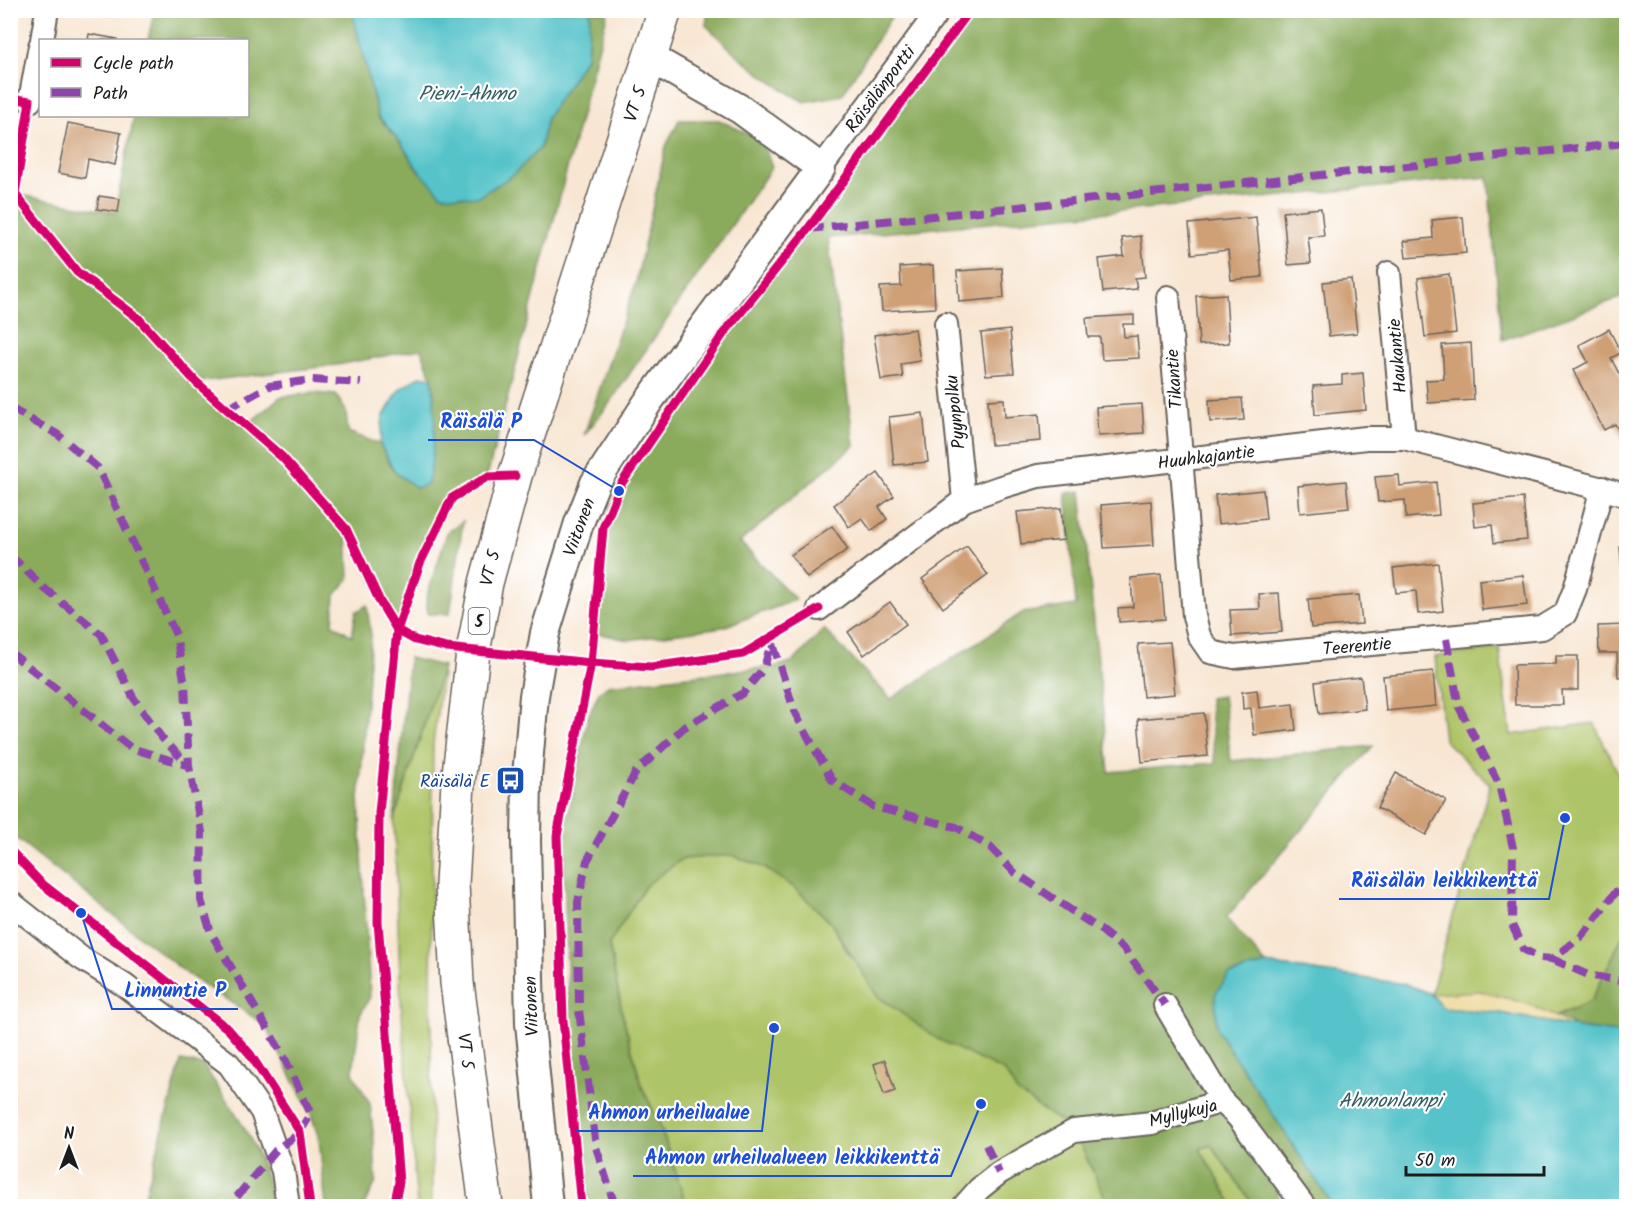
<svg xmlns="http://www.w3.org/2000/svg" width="1637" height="1217" font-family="Kalam,sans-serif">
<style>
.green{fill:#aec468;stroke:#657042;stroke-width:1.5}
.forest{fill:#8aaa5c;stroke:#53633c;stroke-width:1.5;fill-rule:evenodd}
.sand{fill:#eeda9e;stroke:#857b5d;stroke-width:1.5}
.water{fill:#55c3c9;stroke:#387072;stroke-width:1.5}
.building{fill:#cf9f75}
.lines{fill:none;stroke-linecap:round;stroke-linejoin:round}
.minor-casing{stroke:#69635c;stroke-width:26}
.major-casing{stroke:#69635c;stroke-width:32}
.highway-casing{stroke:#69635c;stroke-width:36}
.minor{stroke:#fff;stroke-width:22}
.major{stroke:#fff;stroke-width:28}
.highway{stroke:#fff;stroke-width:33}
.quiet{stroke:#8e44ad;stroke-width:8;stroke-dasharray:15 8;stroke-linecap:butt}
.cycleway-casing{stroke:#fff;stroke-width:13}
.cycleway{stroke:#d6006c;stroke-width:9}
.labels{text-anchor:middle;stroke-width:4.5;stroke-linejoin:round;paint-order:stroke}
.shield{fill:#fff;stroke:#606060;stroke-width:1.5}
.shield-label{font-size:16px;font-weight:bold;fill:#1c1c1c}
.street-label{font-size:18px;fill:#1c1c1c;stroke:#fff}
.transit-label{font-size:18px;fill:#164399;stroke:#fff;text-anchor:end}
.water-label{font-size:20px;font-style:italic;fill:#335f61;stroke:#fff}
.leader{fill:none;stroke:#1d4ed8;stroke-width:2}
.callout-dot{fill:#1d4ed8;stroke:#fff;stroke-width:2}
.callout-label{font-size:20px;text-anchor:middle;font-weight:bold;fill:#1d4ed8;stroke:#fff;stroke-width:4.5;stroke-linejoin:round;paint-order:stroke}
</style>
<rect width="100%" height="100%" fill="#fff"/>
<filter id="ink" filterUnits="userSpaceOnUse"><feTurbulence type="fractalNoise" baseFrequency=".0167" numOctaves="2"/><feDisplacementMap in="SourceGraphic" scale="12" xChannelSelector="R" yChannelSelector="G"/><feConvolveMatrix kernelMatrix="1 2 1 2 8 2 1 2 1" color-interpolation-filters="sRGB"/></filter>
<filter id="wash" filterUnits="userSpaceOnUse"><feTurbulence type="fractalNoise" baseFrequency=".008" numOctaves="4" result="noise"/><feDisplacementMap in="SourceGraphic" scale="24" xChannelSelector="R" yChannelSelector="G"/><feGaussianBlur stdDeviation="1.35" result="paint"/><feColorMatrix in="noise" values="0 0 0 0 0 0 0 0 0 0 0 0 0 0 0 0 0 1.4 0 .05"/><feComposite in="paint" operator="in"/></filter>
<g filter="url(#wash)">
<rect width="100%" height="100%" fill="#f8e6d2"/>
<g class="green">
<path d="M1499,648L1511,735L1594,723L1626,790V929L1591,1002L1543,1021L1500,1013L1443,1008L1431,994L1490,784L1444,740L1435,657Z"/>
<path d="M443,666L433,744L431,1001L432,1206H417L401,1002L394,820Z"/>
<path d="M732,855L763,867L794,887L831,923L848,953L974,1056L1005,1072L1017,1092L1074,1131L1109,1206H687L660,1125L642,1087L623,1017L609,944L646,885L682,859Z"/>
<path d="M1211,1145L1254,1206H1234L1199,1149Z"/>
</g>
<g class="forest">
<path d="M352,10L378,117L401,143L418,170L540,148L547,117L587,56L590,11H608L487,477L452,498L421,560L397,630L347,531L349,579L335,595L333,624L352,636L356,612L367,605L371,636L359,801L370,997L360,1015L353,1073L370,1104L374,1141L376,1182L364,1206H326L319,1139L311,1114L264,1024L187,974L11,834L10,193L115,213L134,116H248V40H148L154,11ZM421,349L432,378L428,484L417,488L394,472L380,444L348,432L346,411L336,395L314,393L280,397L246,426L197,382L337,365Z"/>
<path d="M1615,10L1626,24V231L1621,235L1626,243V296L1502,340L1488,177L828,238L854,446L740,542L796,600L723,627L628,640L592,632L603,528L621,484L724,333L809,229L970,11Z"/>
<path d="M708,11V10L895,11L842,95L804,102C766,81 736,57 706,25Z"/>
<path d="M679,120H719L763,141L772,167L606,408L584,435L636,282L666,146Z"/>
<path d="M1081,491L1109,772L1215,763L1209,698L1223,696L1231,761L1373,746L1226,918L1266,964L1229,975L1218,1030L1333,1206H1304L1278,1172L1277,1193L1281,1206H1254L1211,1145L1200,1149L1234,1206H1109L1074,1131L1017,1092L1005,1072L938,1039L877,996L831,923L794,887L763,867L732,855L682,859L646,885L609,944L623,1017L642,1087L660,1125L687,1206H589L569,1022L563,839L588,717L599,692L608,685L779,666L794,661L824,629L891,699L1022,613L1076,605L1066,493Z"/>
<path d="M463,521L450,614H428L426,599L447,533Z"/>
<path d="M409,658L443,666L394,820Z"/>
<path d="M1626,929V1034L1578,1028L1556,1017L1591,1001Z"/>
<path d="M181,1061L203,1065C233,1110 266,1151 272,1206H142Z"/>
</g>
<path class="sand" d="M1480,991L1528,1004L1578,1028L1500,1013L1443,1008L1431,994Z"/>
<g class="water">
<path d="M352,11H590L587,56L547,117L540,148L512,176L478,197L442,195L418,170L401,143L378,116Z"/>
<path d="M420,376L432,378C437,414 435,448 428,484L417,488L395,472L380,444L383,417L400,389Z"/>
<path d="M1266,964L1405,984L1431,994L1443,1008L1500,1013L1578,1028L1626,1034V1206H1333L1217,1030L1215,994L1229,975Z"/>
</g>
<g id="blocks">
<g class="building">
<path d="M89,34L117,39V40H88Z"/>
<path d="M68,123L121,133L115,165L88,159L85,178L58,173Z"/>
<path d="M99,196L120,199L118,212L97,209Z"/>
<path d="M1321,208L1324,236L1308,237L1311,263L1288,265L1283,212Z"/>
<path d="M1256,217L1262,277L1231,280L1228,250L1192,254L1189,224Z"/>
<path d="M1463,217L1466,253L1406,258L1404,241L1433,238L1432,220Z"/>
<path d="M1141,236L1145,277L1135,278L1137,289L1103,292L1099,259L1124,256L1122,238Z"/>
<path d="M933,265L935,308L882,311L880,287L901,286L900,267Z"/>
<path d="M1002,268L1004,298L959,302L957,271Z"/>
<path d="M1449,274L1456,333L1425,337L1418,278Z"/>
<path d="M1351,279L1357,333L1329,336L1323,282Z"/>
<path d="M1226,294L1229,343L1199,345L1196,296Z"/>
<path d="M1134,315V324H1123L1124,337L1137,336L1139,358L1102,360L1100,337H1088L1086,318Z"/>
<path d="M915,329L920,361L901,364L903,377L881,380L874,335Z"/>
<path d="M1609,329L1621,353L1611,358L1626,387V446L1615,424L1604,430L1573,370L1588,362L1579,345Z"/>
<path d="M1010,330L1014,373L986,375L981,333Z"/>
<path d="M1471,343L1474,400L1428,403L1426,380L1444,379L1442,345Z"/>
<path d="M1363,373L1366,410L1315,415L1313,386L1342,384V375Z"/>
<path d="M1242,398L1244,420L1210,422L1209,400Z"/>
<path d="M1004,399L1005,417L1039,414L1041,441L991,445L988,400Z"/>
<path d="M1142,404L1144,433L1098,436L1096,407Z"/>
<path d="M923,413L928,462L894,465L889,417Z"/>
<path d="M878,473L894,496L879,507L887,519L871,531L862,518L849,527L834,505Z"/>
<path d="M1399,475L1400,486L1436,482L1439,515L1406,518L1405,500L1378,502L1375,477Z"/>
<path d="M1346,481L1349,508L1300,513L1298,486Z"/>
<path d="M1263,490L1266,519L1218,524L1215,495Z"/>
<path d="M1523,498L1527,540L1494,543L1492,525L1475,527L1473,503Z"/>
<path d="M1151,501L1154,545L1104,548L1101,505Z"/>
<path d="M1061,508L1064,540L1021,544L1017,512Z"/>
<path d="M832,526L848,549L807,578L791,555Z"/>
<path d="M967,546L988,575L943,608L922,579Z"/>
<path d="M1620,547H1626V597H1624Z"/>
<path d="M1438,563L1443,611L1418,614L1416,591L1396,593L1393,568Z"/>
<path d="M1161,575L1165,619L1119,622L1118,608L1133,607L1131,578Z"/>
<path d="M1523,575L1527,605L1482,610L1479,580Z"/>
<path d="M1279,593L1282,632L1232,636L1230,610L1260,609L1259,594Z"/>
<path d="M1359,595L1362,624L1311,628L1308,599Z"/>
<path d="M890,602L906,624L864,655L848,632Z"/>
<path d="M1626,625V676L1618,677L1617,653H1599L1598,626Z"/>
<path d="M1170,642L1175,694L1143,697L1138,644Z"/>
<path d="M1556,656H1578V690H1562L1563,705H1515L1514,665L1556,664Z"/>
<path d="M1433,671L1436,706L1386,711L1383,676Z"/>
<path d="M1361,677L1365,709L1319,714L1315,682Z"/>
<path d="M1257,690L1259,708L1293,704L1296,730L1254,735L1251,708L1243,709L1242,692Z"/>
<path d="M1204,713L1208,756L1142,762L1138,719Z"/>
<path d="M1396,773L1446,800L1426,835L1377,808Z"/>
<path d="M885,1060L895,1091L884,1095L874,1064Z"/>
</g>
</g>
</g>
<g filter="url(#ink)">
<use href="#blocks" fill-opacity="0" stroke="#69635c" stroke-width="1.5"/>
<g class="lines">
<defs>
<g id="minor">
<path d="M42,40L47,10"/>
<path d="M30,101L40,46"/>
<path d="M821,168L939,10"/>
<path d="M1389,273L1404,438"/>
<path d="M1168,297L1194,616L1199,636L1210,652L1234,657L1542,628L1565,614L1575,589L1602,488"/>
<path d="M946,324L964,500"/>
<path d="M819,609L964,500L1001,487L1038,476L1366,438H1404L1626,495"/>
<path d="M10,902L81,958L124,985L229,1064L262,1112L283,1171L288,1206"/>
<path d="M1165,1005L1222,1101L1238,1117L1304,1206"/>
<path d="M964,1206L979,1189L999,1173L1074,1131L1152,1123L1222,1101"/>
</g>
<path id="major" d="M548,1206L530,1023L526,841L527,776L534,696L545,633L579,523L595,483L648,402L821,168L740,109L651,58"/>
<path id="highway" d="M486,1206L457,983L452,884L458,783L473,652L486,583L515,476L665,10"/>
</defs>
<use href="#minor" class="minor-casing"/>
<use href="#major" class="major-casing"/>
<use href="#highway" class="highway-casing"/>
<use href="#minor" class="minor"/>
<use href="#major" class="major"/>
<use href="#highway" class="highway"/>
<g class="quiet">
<path d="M808,229L1626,143"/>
<path d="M10,408L57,434L98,468L176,635L185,685L189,766L202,832L201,900L211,933L284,1057L311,1114L300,1132L276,1150L229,1206"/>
<path d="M227,409L269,386L312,380L361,383"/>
<path d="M10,555L44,588L101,634L133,697L161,737L189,766"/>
<path d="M1446,639L1459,707L1499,784L1513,848L1512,925L1523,949L1540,958L1552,959L1581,937L1626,879"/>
<path d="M773,644L795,713L832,780L874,807L956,827L990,847L1014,872L1102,931L1125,950L1165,1005"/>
<path d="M10,652L131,748L186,765"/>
<path d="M1552,959L1588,975L1626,982"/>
<path d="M986,1145L999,1173"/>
<path d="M615,1206L596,1147L579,1010L578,902L587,861L636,772L683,728L743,693L764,668L772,639"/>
</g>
<defs>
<g id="cycleway">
<path d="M10,98L30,101L15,194L77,272L138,318L196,382L282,457L346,529L380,602L397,630L415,640L447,648L591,663L651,667L743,654L819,609"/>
<path d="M10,850L41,883L228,1029L250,1054L300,1132L310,1206"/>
<path d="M394,1206L399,1182L378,922L379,813L397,630L420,563L452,498L487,477L515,476"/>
<path d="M581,1206L563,1020L557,836L591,663L603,528L621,484L724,333L808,229L970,10"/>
</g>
</defs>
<use href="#cycleway" class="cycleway-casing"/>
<use href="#cycleway" class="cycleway"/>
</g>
</g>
<defs>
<symbol id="bus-square" viewBox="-11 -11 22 22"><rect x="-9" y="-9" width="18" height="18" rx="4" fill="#1a4fb4" stroke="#fff"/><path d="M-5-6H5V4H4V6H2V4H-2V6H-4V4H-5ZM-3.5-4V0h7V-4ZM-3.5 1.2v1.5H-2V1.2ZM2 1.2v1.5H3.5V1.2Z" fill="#fff"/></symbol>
</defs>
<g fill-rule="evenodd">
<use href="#bus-square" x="494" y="764" width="33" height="33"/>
</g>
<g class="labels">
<rect class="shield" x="468.5" y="608" width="21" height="26" rx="4.5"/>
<g class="shield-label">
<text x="479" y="627">5</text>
</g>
<g class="street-label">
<text transform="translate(880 89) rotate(-53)" y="6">Räisälänportti</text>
<text transform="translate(635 104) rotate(-72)" y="6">VT 5</text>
<text transform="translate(1397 356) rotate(-95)" y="6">Haukantie</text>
<text transform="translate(1174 379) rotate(-94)" y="6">Tikantie</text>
<text transform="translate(955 412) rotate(-96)" y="6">Pyynpolku</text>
<text transform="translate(1206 457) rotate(-7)" y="6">Huuhkajantie</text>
<text transform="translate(579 527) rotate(-70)" y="6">Viitonen</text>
<text transform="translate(490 568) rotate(-76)" y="6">VT 5</text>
<text transform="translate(1357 646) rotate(-5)" y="6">Teerentie</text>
<text transform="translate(531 1006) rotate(-92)" y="6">Viitonen</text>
<text transform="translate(466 1051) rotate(83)" y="6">VT 5</text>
<text transform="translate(1183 1113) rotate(-14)" y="6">Myllykuja</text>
</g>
<g class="transit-label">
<text x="490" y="787">Räisälä E</text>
</g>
<g class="water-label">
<text x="467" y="100">Pieni-Ahmo</text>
<text x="1390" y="1107">Ahmonlampi</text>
</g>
</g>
<path class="leader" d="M619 491L534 440H428M1565 818L1549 899H1339M81 913L112 1009H238M774 1028L762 1131H576M981 1104L951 1176H633"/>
<g class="callout-dot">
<circle cx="619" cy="491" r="6"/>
<circle cx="1565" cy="818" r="6"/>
<circle cx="81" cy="913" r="6"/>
<circle cx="774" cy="1028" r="6"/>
<circle cx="981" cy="1104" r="6"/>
</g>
<g class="callout-label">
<text x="481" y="428">Räisälä P</text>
<text x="1444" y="887">Räisälän leikkikenttä</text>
<text x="175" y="997">Linnuntie P</text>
<text x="669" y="1119">Ahmon urheilualue</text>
<text x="792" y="1164">Ahmon urheilualueen leikkikenttä</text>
</g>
<rect width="1637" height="1217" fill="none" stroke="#fff" stroke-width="36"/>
<rect x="39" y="39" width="210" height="78" fill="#ffffff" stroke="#a4a4a4" stroke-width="1.5"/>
<rect x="51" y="58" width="30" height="9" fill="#d6006c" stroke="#a4a4a4" stroke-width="1.5"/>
<text x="93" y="69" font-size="18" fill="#1c1c1c">Cycle path</text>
<rect x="51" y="88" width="30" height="9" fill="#8e44ad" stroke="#a4a4a4" stroke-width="1.5"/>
<text x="93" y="99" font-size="18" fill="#1c1c1c">Path</text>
<g transform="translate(69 1148)" stroke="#ffffff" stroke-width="4.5" paint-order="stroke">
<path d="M0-4.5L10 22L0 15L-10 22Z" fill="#1c1c1c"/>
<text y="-9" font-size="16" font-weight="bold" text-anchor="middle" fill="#1c1c1c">N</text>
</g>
<path d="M1406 1166v9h138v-9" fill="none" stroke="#1c1c1c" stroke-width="3"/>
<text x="1415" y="1166" font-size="18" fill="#1c1c1c" stroke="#ffffff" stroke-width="4.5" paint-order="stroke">50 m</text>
</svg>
